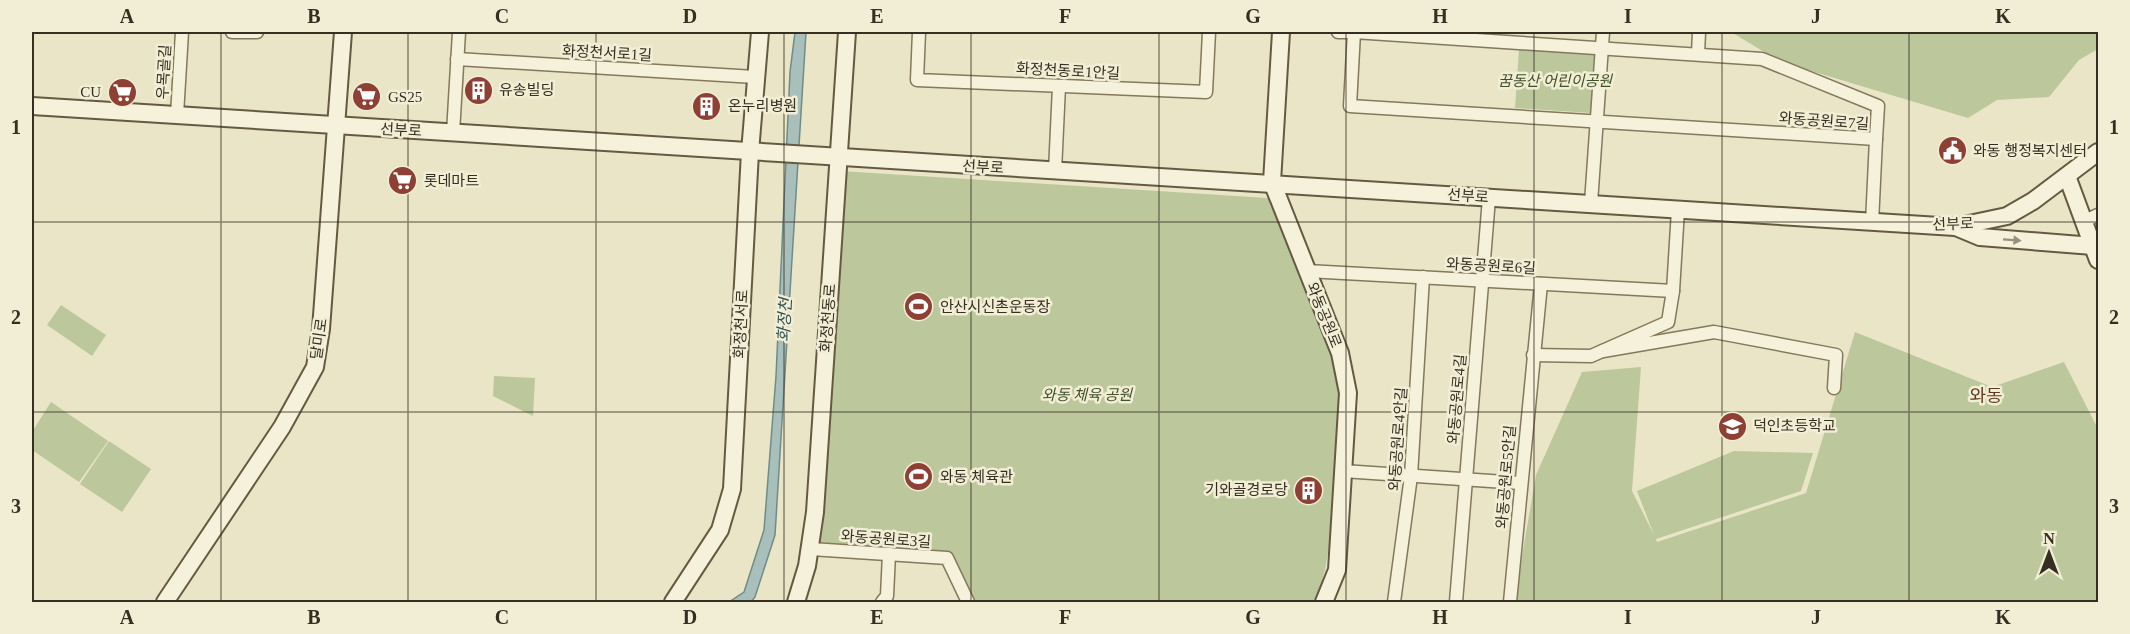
<svg xmlns="http://www.w3.org/2000/svg" width="2130" height="634" font-family="'Times New Roman','Noto Sans KR',serif">
<style>
.green{fill:#bcc89c}
.water{fill:#a8bfbb;stroke:#708c89;stroke-width:1.5}
.lines{fill:none;stroke-linecap:round;stroke-linejoin:round}
.street-casing{stroke:#84785e;stroke-width:15}
.secondary-casing{stroke:#665941;stroke-width:20}
.street{stroke:#f6f1da;stroke-width:12}
.secondary{stroke:#f6f1da;stroke-width:16}
.oneway{fill:#96907e}
.grid{fill:none;stroke:#362e21;stroke-width:1.5;stroke-opacity:0.55}
.labels{text-anchor:middle;stroke-width:5;stroke-linejoin:round;paint-order:stroke}
.street-label{font-size:15px;fill:#362e21;stroke:#f2eed6}
.park-label{font-size:15px;font-style:italic;fill:#415129;stroke:#f2eed6}
.poi-label{font-size:15px;fill:#362e21;stroke:#f2eed6;text-anchor:start}
.water-label{font-size:16px;font-style:italic;fill:#315254;stroke:#f2eed6}
.quarter-label{font-size:18px;fill:#5f3924;stroke:#f2eed6}
.neatline{fill:none;stroke:#362e21;stroke-width:2}
.grid-label{font-size:20px;text-anchor:middle;font-weight:bold;fill:#362e21}
</style>
<rect width="100%" height="100%" fill="#eae5c7"/>
<g class="green">
<path d="M1731,32H2098V49L2079,60L2049,97L1997,100L1968,118L1781,62Z"/>
<path d="M1519,49L1596,54L1591,113L1515,108Z"/>
<path d="M841,171L1285,199L1339,381L1342,422L1331,535L1325,570L1316,602H974L950,555L815,542Z"/>
<path d="M61,305L106,335L92,356L47,325Z"/>
<path d="M1855,332L1992,387L2064,362L2098,429V602H1514L1536,475L1582,372L1641,367L1632,491L1654,535L1637,491L1734,451L1813,453L1801,491L1656,539L1657,542L1806,493Z"/>
<path d="M494,376L535,378L533,416L493,396Z"/>
<path d="M51,402L108,441L79,482L32,450V432Z"/>
<path d="M109,441L151,469L122,512L80,484Z"/>
</g>
<path class="water" d="M795,32H806L775,535L755,597L751,602H729L744,592L764,530L776,376L790,72Z"/>
<g class="lines">
<defs>
<g id="street">
<path d="M232,32H257"/>
<path d="M919,32L917,80L1206,92L1209,32"/>
<path d="M1338,32H1354L1762,59L1878,106L1876,139L1350,106L1354,32"/>
<path d="M1698,54L1699,32"/>
<path d="M457,59L755,77"/>
<path d="M177,115L182,32"/>
<path d="M453,133L459,32"/>
<path d="M1055,171L1059,86"/>
<path d="M1591,203L1603,32"/>
<path d="M2084,221L2098,215"/>
<path d="M1872,223L1876,139"/>
<path d="M1307,271L1673,291"/>
<path d="M1603,351L1714,332L1836,355L1834,388"/>
<path d="M1533,355L1591,356L1668,322L1673,291L1678,210"/>
<path d="M1343,471L1520,483"/>
<path d="M811,549L947,558L968,602"/>
<path d="M882,602L887,596L889,554"/>
<path d="M1394,602L1411,476L1423,277"/>
<path d="M1456,602L1489,198"/>
<path d="M1510,602L1541,284"/>
</g>
<g id="secondary">
<path d="M1281,32L1272,182L1340,353L1348,393L1337,570L1324,602"/>
<path d="M32,106L1955,227L2007,216L2033,201L2098,152"/>
<path d="M2067,176L2098,260"/>
<path d="M1956,227L1980,237L2093,246"/>
<path d="M165,602L282,427L315,367L321,329L343,32"/>
<path d="M673,602L720,530L732,489L750,152L760,32"/>
<path d="M796,602L807,566L815,512L847,32"/>
</g>
</defs>
<use href="#street" class="street-casing"/>
<use href="#secondary" class="secondary-casing"/>
<use href="#street" class="street"/>
<use href="#secondary" class="secondary"/>
</g>
<defs><path id="oneway-solid" d="M-6-.8H1V-3.2L6.5 0L1 3.2V.8H-6Z" transform="scale(1.5)"/></defs>
<use class="oneway" href="#oneway-solid" transform="translate(2012 240) rotate(4)"/>
<path class="grid" d="M221,32V602M408,32V602M596,32V602M784,32V602M971,32V602M1159,32V602M1346,32V602M1534,32V602M1722,32V602M1909,32V602M32,222H2098M32,412H2098"/>
<defs>
<symbol id="building-disc" viewBox="-11 -11 22 22"><circle r="9.5" fill="#8e4034" stroke="#f2eed6"/><path d="M-4-6H4V6H1V3H-1V6H-4ZM-2.5-4.3h1.7v1.8h-1.7ZM.8-4.3h1.7v1.8H.8ZM-2.5-1h1.7V.8h-1.7ZM.8-1h1.7V.8H.8Z" fill="#fff"/></symbol>
<symbol id="supermarket-disc" viewBox="-11 -11 22 22"><circle r="9.5" fill="#8e4034" stroke="#f2eed6"/><path d="M-6-5.5h2.5l.6 2H6L4.5 2H-2.5L-4.4-4H-6ZM-1.5 3.2a1.3 1.3 0 1 0 .1 0ZM3 3.2a1.3 1.3 0 1 0 .1 0Z" fill="#fff"/></symbol>
<symbol id="civic-disc" viewBox="-11 -11 22 22"><circle r="9.5" fill="#8e4034" stroke="#f2eed6"/><path d="M-.6-6.5H3V-4.5H.6V-3L4-1V1h2V6H-6V1h2V-1L-.6-3ZM-1.2 2.5V6h2.4V2.5Z" fill="#fff"/></symbol>
<symbol id="stadium-disc" viewBox="-11 -11 22 22"><circle r="9.5" fill="#8e4034" stroke="#f2eed6"/><path d="M0-5a6.5 5 0 1 0 0 10a6.5 5 0 1 0 0-10ZM-3.5-1.8h7v3.6h-7Z" fill="#fff"/></symbol>
<symbol id="school-disc" viewBox="-11 -11 22 22"><circle r="9.5" fill="#8e4034" stroke="#f2eed6"/><path d="M0-5L7-2L0 1L-7-2ZM-4 1L0 2.5L4 1V4Q0 6-4 4Z" fill="#fff"/></symbol>
</defs>
<g fill-rule="evenodd">
<use href="#building-disc" x="462" y="74" width="33" height="33"/>
<use href="#supermarket-disc" x="106" y="76" width="33" height="33"/>
<use href="#supermarket-disc" x="350" y="80" width="33" height="33"/>
<use href="#building-disc" x="690" y="90" width="33" height="33"/>
<use href="#civic-disc" x="1936" y="134" width="33" height="33"/>
<use href="#supermarket-disc" x="386" y="164" width="33" height="33"/>
<use href="#stadium-disc" x="902" y="290" width="33" height="33"/>
<use href="#school-disc" x="1716" y="410" width="33" height="33"/>
<use href="#stadium-disc" x="902" y="460" width="33" height="33"/>
<use href="#building-disc" x="1292" y="474" width="33" height="33"/>
</g>
<g class="labels">
<g class="street-label">
<text transform="translate(607 53) rotate(3)" y="5">화정천서로1길</text>
<text transform="translate(1068 71) rotate(3)" y="5">화정천동로1안길</text>
<text transform="translate(164 72) rotate(-87)" y="5">우목골길</text>
<text transform="translate(1824 121) rotate(4)" y="5">와동공원로7길</text>
<text transform="translate(401 130) rotate(3)" y="5">선부로</text>
<text transform="translate(983 167) rotate(3)" y="5">선부로</text>
<text transform="translate(1468 196) rotate(4)" y="5">선부로</text>
<text transform="translate(1953 224) rotate(-2)" y="5">선부로</text>
<text transform="translate(1491 266) rotate(3)" y="5">와동공원로6길</text>
<text transform="translate(1324 315) rotate(68)" y="5">와동공원로</text>
<text transform="translate(828 318) rotate(-86)" y="5">화정천동로</text>
<text transform="translate(741 324) rotate(-87)" y="5">화정천서로</text>
<text transform="translate(319 339) rotate(-82)" y="5">달미로</text>
<text transform="translate(1457 399) rotate(-85)" y="5">와동공원로4길</text>
<text transform="translate(1398 439) rotate(-86)" y="5">와동공원로4안길</text>
<text transform="translate(1506 477) rotate(-85)" y="5">와동공원로5안길</text>
<text transform="translate(886 539) rotate(4)" y="5">와동공원로3길</text>
</g>
<g class="park-label">
<text x="1555" y="86">꿈동산 어린이공원</text>
<text x="1087" y="400">와동 체육 공원</text>
</g>
<g class="poi-label">
<text x="499" y="95">유송빌딩</text>
<text x="101" y="97" text-anchor="end">CU</text>
<text x="388" y="102">GS25</text>
<text x="728" y="111">온누리병원</text>
<text x="1973" y="156">와동 행정복지센터</text>
<text x="424" y="186">롯데마트</text>
<text x="940" y="312">안산시신촌운동장</text>
<text x="1753" y="431">덕인초등학교</text>
<text x="940" y="482">와동 체육관</text>
<text x="1288" y="495" text-anchor="end">기와골경로당</text>
</g>
<g class="water-label">
<text transform="translate(784 320) rotate(-87)" y="6">화정천</text>
</g>
<g class="quarter-label">
<text x="1986" y="402">와동</text>
</g>
</g>
<rect width="2130" height="634" fill="none" stroke="#f2eed6" stroke-width="66"/>
<g transform="translate(2049 553)" stroke="#f2eed6" stroke-width="4.5" paint-order="stroke">
<path d="M0-4.5L10 22L0 15L-10 22Z" fill="#362e21"/>
<text y="-9" font-size="16" font-weight="bold" text-anchor="middle" fill="#362e21">N</text>
</g>
<rect x="33" y="33" width="2064" height="568" class="neatline"/>
<g class="grid-label">
<text x="127" y="23">A</text>
<text x="314" y="23">B</text>
<text x="502" y="23">C</text>
<text x="690" y="23">D</text>
<text x="877" y="23">E</text>
<text x="1065" y="23">F</text>
<text x="1253" y="23">G</text>
<text x="1440" y="23">H</text>
<text x="1628" y="23">I</text>
<text x="1816" y="23">J</text>
<text x="2003" y="23">K</text>
<text x="16" y="134">1</text>
<text x="2114" y="134">1</text>
<text x="16" y="324">2</text>
<text x="2114" y="324">2</text>
<text x="16" y="513">3</text>
<text x="2114" y="513">3</text>
<text x="127" y="624">A</text>
<text x="314" y="624">B</text>
<text x="502" y="624">C</text>
<text x="690" y="624">D</text>
<text x="877" y="624">E</text>
<text x="1065" y="624">F</text>
<text x="1253" y="624">G</text>
<text x="1440" y="624">H</text>
<text x="1628" y="624">I</text>
<text x="1816" y="624">J</text>
<text x="2003" y="624">K</text>
</g>
</svg>
